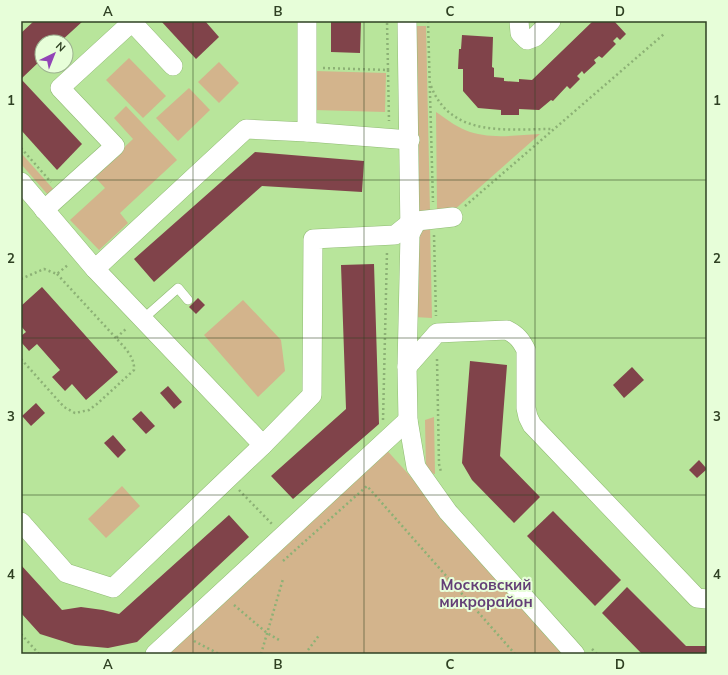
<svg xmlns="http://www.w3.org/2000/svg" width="728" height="675" font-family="Mulish,sans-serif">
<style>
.green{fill:#d3b48c}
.building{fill:#80434a}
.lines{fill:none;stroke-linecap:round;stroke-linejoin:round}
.service-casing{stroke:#90bb74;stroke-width:10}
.minor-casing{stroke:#90bb74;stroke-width:20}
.path{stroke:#8cb175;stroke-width:2.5;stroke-dasharray:2 3;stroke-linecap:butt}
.service{stroke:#fff;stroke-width:9}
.minor{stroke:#fff;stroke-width:19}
.grid{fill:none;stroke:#2f4123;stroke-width:1;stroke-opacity:0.55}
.labels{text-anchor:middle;stroke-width:4;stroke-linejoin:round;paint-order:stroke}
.neighbourhood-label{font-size:15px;font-weight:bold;fill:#633e76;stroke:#e7fed9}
.neatline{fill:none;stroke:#2f4123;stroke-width:1.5}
.grid-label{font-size:13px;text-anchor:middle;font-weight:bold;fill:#2f4123}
</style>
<rect width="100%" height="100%" fill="#b8e59b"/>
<g class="green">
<path d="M415,26H426L430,212H419Z"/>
<path d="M129,58L166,96L143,118L106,80Z"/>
<path d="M219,62L239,83L219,103L198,82Z"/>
<path d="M315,71L386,73L385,112L314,110Z"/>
<path d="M189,88L210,110L178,141L156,118Z"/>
<path d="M126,106L177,160L120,213L128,223L99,250L70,220L105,188L94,176L133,139L114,118Z"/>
<path d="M436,112C445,118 455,126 465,130C489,140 515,135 540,134L453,211L437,210Z"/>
<path d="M21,153L55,191L49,196L21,164Z"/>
<path d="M419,223H430L432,318L414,317Z"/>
<path d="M243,300L281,340L285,371L258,397L204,335Z"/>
<path d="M434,417L435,474L426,472L425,420Z"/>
<path d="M383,446L571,654H158Z"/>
<path d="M122,486L140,506L106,538L88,519Z"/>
</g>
<g class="building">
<path d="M34,21H83L60,42H42V59L21,79V33Z"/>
<path d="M161,21H205L219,37L196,59Z"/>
<path d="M331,21H361L360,53L331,52Z"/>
<path d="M593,21H614L626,34L620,40L617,37L613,41L616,44L602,58L599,56L594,60L596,63L584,74L582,71L577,76L580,79L570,89L567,86L553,101L551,100L539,110L519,109V115H501V110L478,108L463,91V69H458L459,49H461L462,35L493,37L492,67L494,68V77L504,78V81L519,82V79L532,80Z"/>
<path d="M21,79L82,144L57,170L21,130Z"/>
<path d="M255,152L364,161L362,192L262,186L154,282L134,259Z"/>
<path d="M374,264L379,424L293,499L271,476L346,409L341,265Z"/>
<path d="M42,287L118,372L86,400L72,384L65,391L52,377L60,370L37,344L29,351L21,342V336L26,332L21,326V306Z"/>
<path d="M198,298L205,305L196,314L189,307Z"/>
<path d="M470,361L507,365L500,456L540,497L514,523L472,480L462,463Z"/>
<path d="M632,367L644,380L624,398L613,385Z"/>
<path d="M168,386L182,402L174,409L160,393Z"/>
<path d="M36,403L45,413L31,426L22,416Z"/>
<path d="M141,411L155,426L146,434L132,419Z"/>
<path d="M113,435L126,450L118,458L104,443Z"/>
<path d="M699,460L707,469L697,478L689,470Z"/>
<path d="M553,511L621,580L595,606L527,536Z"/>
<path d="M229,515L249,537L137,642L108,648L75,645L40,634L21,613V565L62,610L81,607L103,610L119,614Z"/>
<path d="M627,587L686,646H707V654H642L602,613Z"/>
</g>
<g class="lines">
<defs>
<path id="service" d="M143,319L178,288L188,300"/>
<g id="minor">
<path d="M307,21V132"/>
<path d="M407,21L410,234L407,367L408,420L416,467L448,512L575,654"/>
<path d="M519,21L520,33L527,40L535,37L551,21"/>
<path d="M21,182L95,269L263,445L113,588L66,573L21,522"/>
<path d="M44,210L115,146L60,88L132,22L173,66"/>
<path d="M410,234L417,221L453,217"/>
<path d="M95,269L246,129L307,132L410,140"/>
<path d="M407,367L437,333L507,330C517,335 521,340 526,350V408L528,417L532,425L697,598L707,599"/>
<path d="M263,445L312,395L313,239L395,235L410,223"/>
<path d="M155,654L408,420"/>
</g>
</defs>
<use href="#service" class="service-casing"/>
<use href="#minor" class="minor-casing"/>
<g class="path">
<path d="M428,21L433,202"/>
<path d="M323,68L388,70L387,21"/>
<path d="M388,70L389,121"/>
<path d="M431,86C451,138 507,129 553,129"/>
<path d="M21,148L51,182"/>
<path d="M465,206L664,34"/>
<path d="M434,235L436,316"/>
<path d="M57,274L116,338"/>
<path d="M21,279L44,269L57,274L69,264"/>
<path d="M21,359L64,407L75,413L89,410L97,404L134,370C135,357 124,347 116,338L127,328"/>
<path d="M437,359L439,464L441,472"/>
<path d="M383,420L387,251"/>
<path d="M239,490L272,524"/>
<path d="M283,561L367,486L515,654"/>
<path d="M234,605L267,633L281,641"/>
<path d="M21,634L39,654"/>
<path d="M194,641L219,654"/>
<path d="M592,649L597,654"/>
<path d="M308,650L320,634"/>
<path d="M261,654L283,579"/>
</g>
<use href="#service" class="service"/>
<use href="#minor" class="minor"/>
</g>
<path class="grid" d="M193,21V654M364,21V654M535,21V654M21,180H707M21,338H707M21,495H707"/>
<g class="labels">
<g class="neighbourhood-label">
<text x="486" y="590">Московский<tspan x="486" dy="17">микрорайон</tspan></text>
</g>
</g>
<rect width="728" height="675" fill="none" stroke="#e7fed9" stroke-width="44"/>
<g transform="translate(54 54) rotate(43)"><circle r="19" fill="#e7fed9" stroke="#9db290"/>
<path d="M0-3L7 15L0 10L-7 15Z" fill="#9245b6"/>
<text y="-6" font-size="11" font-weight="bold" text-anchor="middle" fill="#2f4123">N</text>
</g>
<rect x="22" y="22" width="684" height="631" class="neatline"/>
<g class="grid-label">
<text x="108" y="16">A</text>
<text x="278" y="16">B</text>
<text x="450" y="16">C</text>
<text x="620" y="16">D</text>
<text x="11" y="105">1</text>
<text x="717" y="105">1</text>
<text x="11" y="263">2</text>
<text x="717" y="263">2</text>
<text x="11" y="421">3</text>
<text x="717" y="421">3</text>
<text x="11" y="579">4</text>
<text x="717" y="579">4</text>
<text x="108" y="669">A</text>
<text x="278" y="669">B</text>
<text x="450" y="669">C</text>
<text x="620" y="669">D</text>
</g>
</svg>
